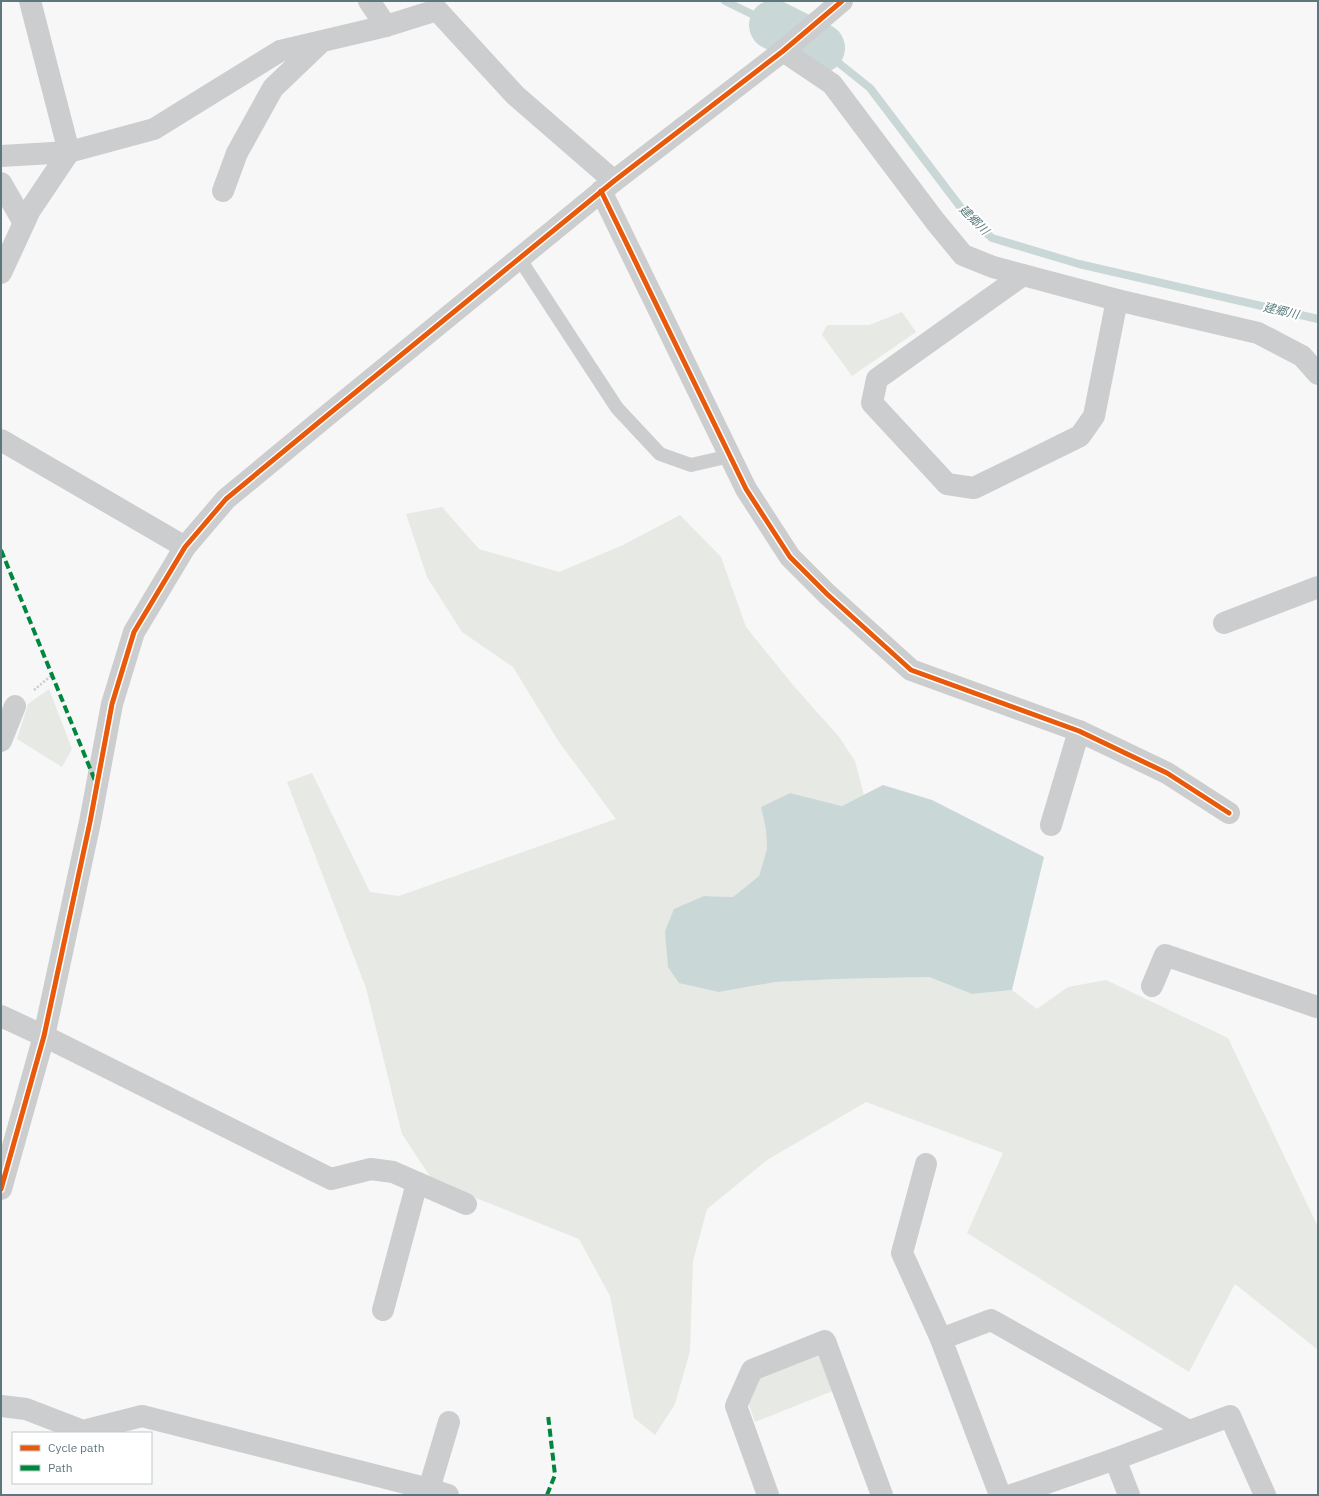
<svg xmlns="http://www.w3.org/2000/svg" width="1319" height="1496" font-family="'IBM Plex Sans','Noto Sans JP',sans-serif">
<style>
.green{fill:#e7e9e4}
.water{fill:#cad7d7}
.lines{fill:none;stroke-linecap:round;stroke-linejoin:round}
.stream{stroke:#cad7d7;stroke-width:8}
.river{stroke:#cad7d7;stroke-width:50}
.path{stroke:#c9cbcc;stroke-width:2.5;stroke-dasharray:2 2;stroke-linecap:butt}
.service{stroke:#cccdce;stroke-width:14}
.minor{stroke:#cccdce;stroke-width:22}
.tertiary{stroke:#cccdce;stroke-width:22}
.quiet{stroke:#00873e;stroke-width:4;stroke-dasharray:8 4;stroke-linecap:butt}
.cycleway-casing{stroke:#fff;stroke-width:8}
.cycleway{stroke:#e8590c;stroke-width:5}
.labels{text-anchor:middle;stroke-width:4;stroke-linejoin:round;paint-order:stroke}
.water-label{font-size:12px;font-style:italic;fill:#5d7c7c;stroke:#fff}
</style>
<rect width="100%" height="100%" fill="#f7f7f7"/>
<g class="green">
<path d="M902,312L916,332L852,376L822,335L827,325H869Z"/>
<path d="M442,507L479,549L559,572L623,545L680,515L721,557L746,627L793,685L839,737L855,761L864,795L842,806L790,793L761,807L766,830L767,849L759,876L733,897L704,896L719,992L776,982L838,979L929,977L972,994L1012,990L1037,1009L1068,987L1106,980L1228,1038L1318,1227V1350L1235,1284L1189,1372L967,1233L1003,1153L866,1102L767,1160L707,1209L693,1261L690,1351L675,1404L655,1435L634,1418L610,1296L579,1239L433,1181L402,1134L366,988L287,782L312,773L370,892L399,896L616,819L559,742L513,667L462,632L427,577L406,514Z"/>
<path d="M49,689L72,749L62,767L17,739L28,704Z"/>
<path d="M819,1351L833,1391L755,1422L748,1402L759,1376Z"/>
</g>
<path class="water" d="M883,785L932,800L1044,857L1012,990L972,994L929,977L838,979L776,982L719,992L679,983L668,967L665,931L674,909L704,896L733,897L759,876L767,849L766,830L761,807L790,793L842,806Z"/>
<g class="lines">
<g class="stream">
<path d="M725,1L774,25"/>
<path d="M820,48L870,88L968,217L992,238L1079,264L1318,319"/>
</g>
<path class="river" d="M774,25L820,48"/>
<path class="path" d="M34,690L52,675"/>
<path class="service" d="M519,258L617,408L660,454L691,465L730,456"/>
<g class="minor">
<path d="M369,1L386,26L437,10L515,95L614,181"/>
<path d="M783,51L832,84L935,221L963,255L993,267L1117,300L1258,333L1302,356L1318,374"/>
<path d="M1,156L69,152L154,129L280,51L386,26"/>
<path d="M1,183L24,223"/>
<path d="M223,191L237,153L273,88L321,42"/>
<path d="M601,191L746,489L790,557L827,594L911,670L1079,731L1167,773L1229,813"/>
<path d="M1,273L30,210L69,152L30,1"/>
<path d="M1023,275L877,379L872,403L947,484L974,488L1080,436L1094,416L1117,300"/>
<path d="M1,440L185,547"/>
<path d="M1224,623L1318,587"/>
<path d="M1,741L15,706"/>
<path d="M1051,825L1079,731"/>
<path d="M1152,986L1165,955L1317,1007"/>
<path d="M1,1016L44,1036L331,1179L371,1169L393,1172L466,1204"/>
<path d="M926,1164L902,1253L941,1339L1000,1495"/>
<path d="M383,1310L417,1183"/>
<path d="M941,1339L991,1320L1189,1431"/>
<path d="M1,1406L26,1409L83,1431L142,1416L429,1489L448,1495"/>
<path d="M1115,1459L1129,1495"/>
<path d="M429,1489L449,1422"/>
<path d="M768,1495L736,1406L752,1370L825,1341L882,1495"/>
<path d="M1012,1495L1115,1459L1230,1416L1265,1495"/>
</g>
<path class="tertiary" d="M1,1189L44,1036L90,822L112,704L134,632L185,547L226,499L324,418L614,181L783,51L842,1"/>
<g class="quiet">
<path d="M1,550L96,783"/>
<path d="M547,1495L555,1475L548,1415"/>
</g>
<defs>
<g id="cycleway">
<path d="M601,191L746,489L790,557L827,594L911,670L1079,731L1167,773L1229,813"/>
<path d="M1,1189L44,1036L90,822L112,704L134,632L185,547L226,499L324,418L614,181L783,51L842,1"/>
</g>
</defs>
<use href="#cycleway" class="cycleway-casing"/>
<use href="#cycleway" class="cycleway"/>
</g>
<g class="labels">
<g class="water-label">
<text transform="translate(974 220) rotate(45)" y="4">建郷川</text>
<text transform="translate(1281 311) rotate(13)" y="4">建郷川</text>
</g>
</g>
<rect width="1319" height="1496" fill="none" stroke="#5e777c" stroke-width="4"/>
<rect x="12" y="1432" width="140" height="52" fill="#ffffff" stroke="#bfc9cb"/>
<rect x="20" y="1445" width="20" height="6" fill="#e8590c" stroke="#bfc9cb"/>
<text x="48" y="1452" font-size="12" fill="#5e777c">Cycle path</text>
<rect x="20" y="1465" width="20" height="6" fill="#00873e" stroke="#bfc9cb"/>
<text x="48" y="1472" font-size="12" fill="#5e777c">Path</text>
</svg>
